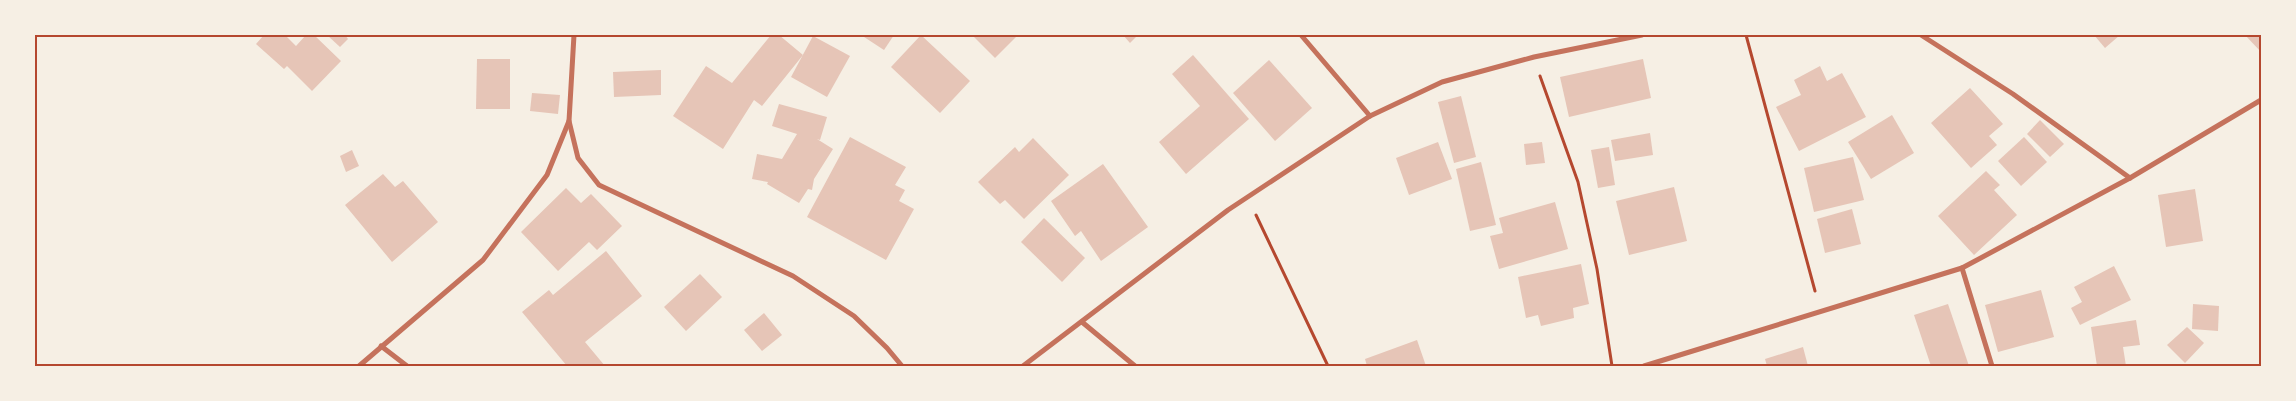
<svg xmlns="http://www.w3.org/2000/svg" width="2296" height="401" font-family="Karla,sans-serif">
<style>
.building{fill:#e6c5b7}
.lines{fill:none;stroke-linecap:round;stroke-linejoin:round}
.path{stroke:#b5482f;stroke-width:3}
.minor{stroke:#c5725c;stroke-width:5}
.neatline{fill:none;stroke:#b5482f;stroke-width:2}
</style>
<rect width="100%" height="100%" fill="#f6efe4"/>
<g class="building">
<path d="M264,35H285L296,46L306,35H314L341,61L312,91L287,66L284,69L256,44Z"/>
<path d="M327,35H345L348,39L340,47Z"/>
<path d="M771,35H779L803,55L762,106L754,100L723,149L673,116L706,66L732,83Z"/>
<path d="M861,35H894L884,50Z"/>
<path d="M921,35L970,81L940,113L891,67Z"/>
<path d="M972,35H1018L995,58Z"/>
<path d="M1123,35H1138L1130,43Z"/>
<path d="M2094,35H2120L2105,48Z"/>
<path d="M2245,35H2261V52Z"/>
<path d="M813,36L850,56L827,97L791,77Z"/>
<path d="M1193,55L1249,119L1186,174L1159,142L1200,106L1172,74Z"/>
<path d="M477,59H510V109H476Z"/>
<path d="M1643,59L1651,98L1569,117L1560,77Z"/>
<path d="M1269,60L1312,108L1275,141L1233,93Z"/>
<path d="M1820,66L1827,81L1842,73L1866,117L1799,151L1776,107L1801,95L1794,80Z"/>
<path d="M661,70V95L614,97L613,72Z"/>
<path d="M1970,88L2003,124L1989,136L1997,145L1971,168L1931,123Z"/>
<path d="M532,93L560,95L558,114L530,111Z"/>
<path d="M1461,96L1476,157L1454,163L1438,102Z"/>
<path d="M779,104L827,117L820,140L817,139L833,149L814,179L812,190L808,189L799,203L767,184L768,182L752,179L757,154L782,159L797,134L772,126Z"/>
<path d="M1892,115L1914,153L1871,179L1848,142Z"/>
<path d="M2040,120L2064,144L2050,157L2027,134Z"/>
<path d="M1650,133L1653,155L1615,161L1611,140Z"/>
<path d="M850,137L906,167L895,185L905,190L899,201L914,209L886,260L807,217Z"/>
<path d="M2024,137L2047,162L2021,186L1998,161Z"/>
<path d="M1033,138L1069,175L1024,219L1005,200L1000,204L978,182L1015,147L1019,152Z"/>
<path d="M1438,142L1452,179L1409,195L1396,158Z"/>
<path d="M1542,142L1545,163L1526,165L1524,144Z"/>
<path d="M1609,147L1615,185L1598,188L1591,150Z"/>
<path d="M352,150L359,166L346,172L340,156Z"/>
<path d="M1853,157L1864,200L1814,212L1804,168Z"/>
<path d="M1481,162L1496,225L1470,231L1456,169Z"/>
<path d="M1103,164L1148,227L1101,261L1081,231L1075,236L1051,201Z"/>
<path d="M1986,171L2000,185L1994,190L2017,215L1974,255L1938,216Z"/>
<path d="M383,174L395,187L403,181L438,222L392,262L345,205Z"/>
<path d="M1674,187L1687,241L1629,255L1616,201Z"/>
<path d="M566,188L581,203L591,194L622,226L597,250L589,242L558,271L521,232Z"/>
<path d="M2195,189L2203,241L2166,247L2158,195Z"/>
<path d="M1555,202L1568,249L1499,269L1490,236L1503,233L1499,218Z"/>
<path d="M1852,209L1861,244L1825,253L1817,219Z"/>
<path d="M1044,218L1085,258L1062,282L1021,242Z"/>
<path d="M606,251L642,296L585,342L605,366H567L522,312L549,290L553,295Z"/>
<path d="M1581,264L1589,304L1573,308L1574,318L1541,326L1538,315L1526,318L1518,277Z"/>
<path d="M2114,266L2131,300L2080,325L2071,308L2082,302L2074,287Z"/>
<path d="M700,274L722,297L686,331L664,307Z"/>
<path d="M2041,290L2054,337L1998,352L1985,305Z"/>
<path d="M1948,304L1969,366H1931L1914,315Z"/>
<path d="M2193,304L2219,306L2218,331L2192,329Z"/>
<path d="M764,313L782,335L762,351L744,330Z"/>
<path d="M2136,320L2140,345L2123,347L2126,366H2097L2091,327Z"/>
<path d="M2187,327L2204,343L2185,363L2167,345Z"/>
<path d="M1417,340L1426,366H1367L1365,359Z"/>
<path d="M1803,347L1808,366H1767L1765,359Z"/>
</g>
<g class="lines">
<g class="path">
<path d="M1746,35L1815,291"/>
<path d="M1540,76L1578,182L1597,269L1612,366"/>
<path d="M1256,215L1328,366"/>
</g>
<g class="minor">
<path d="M1301,35L1370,116"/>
<path d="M1921,35L2013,94L2130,178"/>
<path d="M569,121L578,158L599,185L793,276L854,316L887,348L902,366"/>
<path d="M1962,268L1992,366"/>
<path d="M1082,322L1135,366"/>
<path d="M381,346L407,366"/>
<path d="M359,366L483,260L547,175L569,121L574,35"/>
<path d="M1023,366L1228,210L1370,116L1442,82L1534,57L1642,35"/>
<path d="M1644,366L1962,268L2130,178L2261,100"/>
</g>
</g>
<rect width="2296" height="401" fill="none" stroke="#f6efe4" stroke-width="72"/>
<rect x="36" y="36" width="2224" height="329" class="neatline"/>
</svg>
